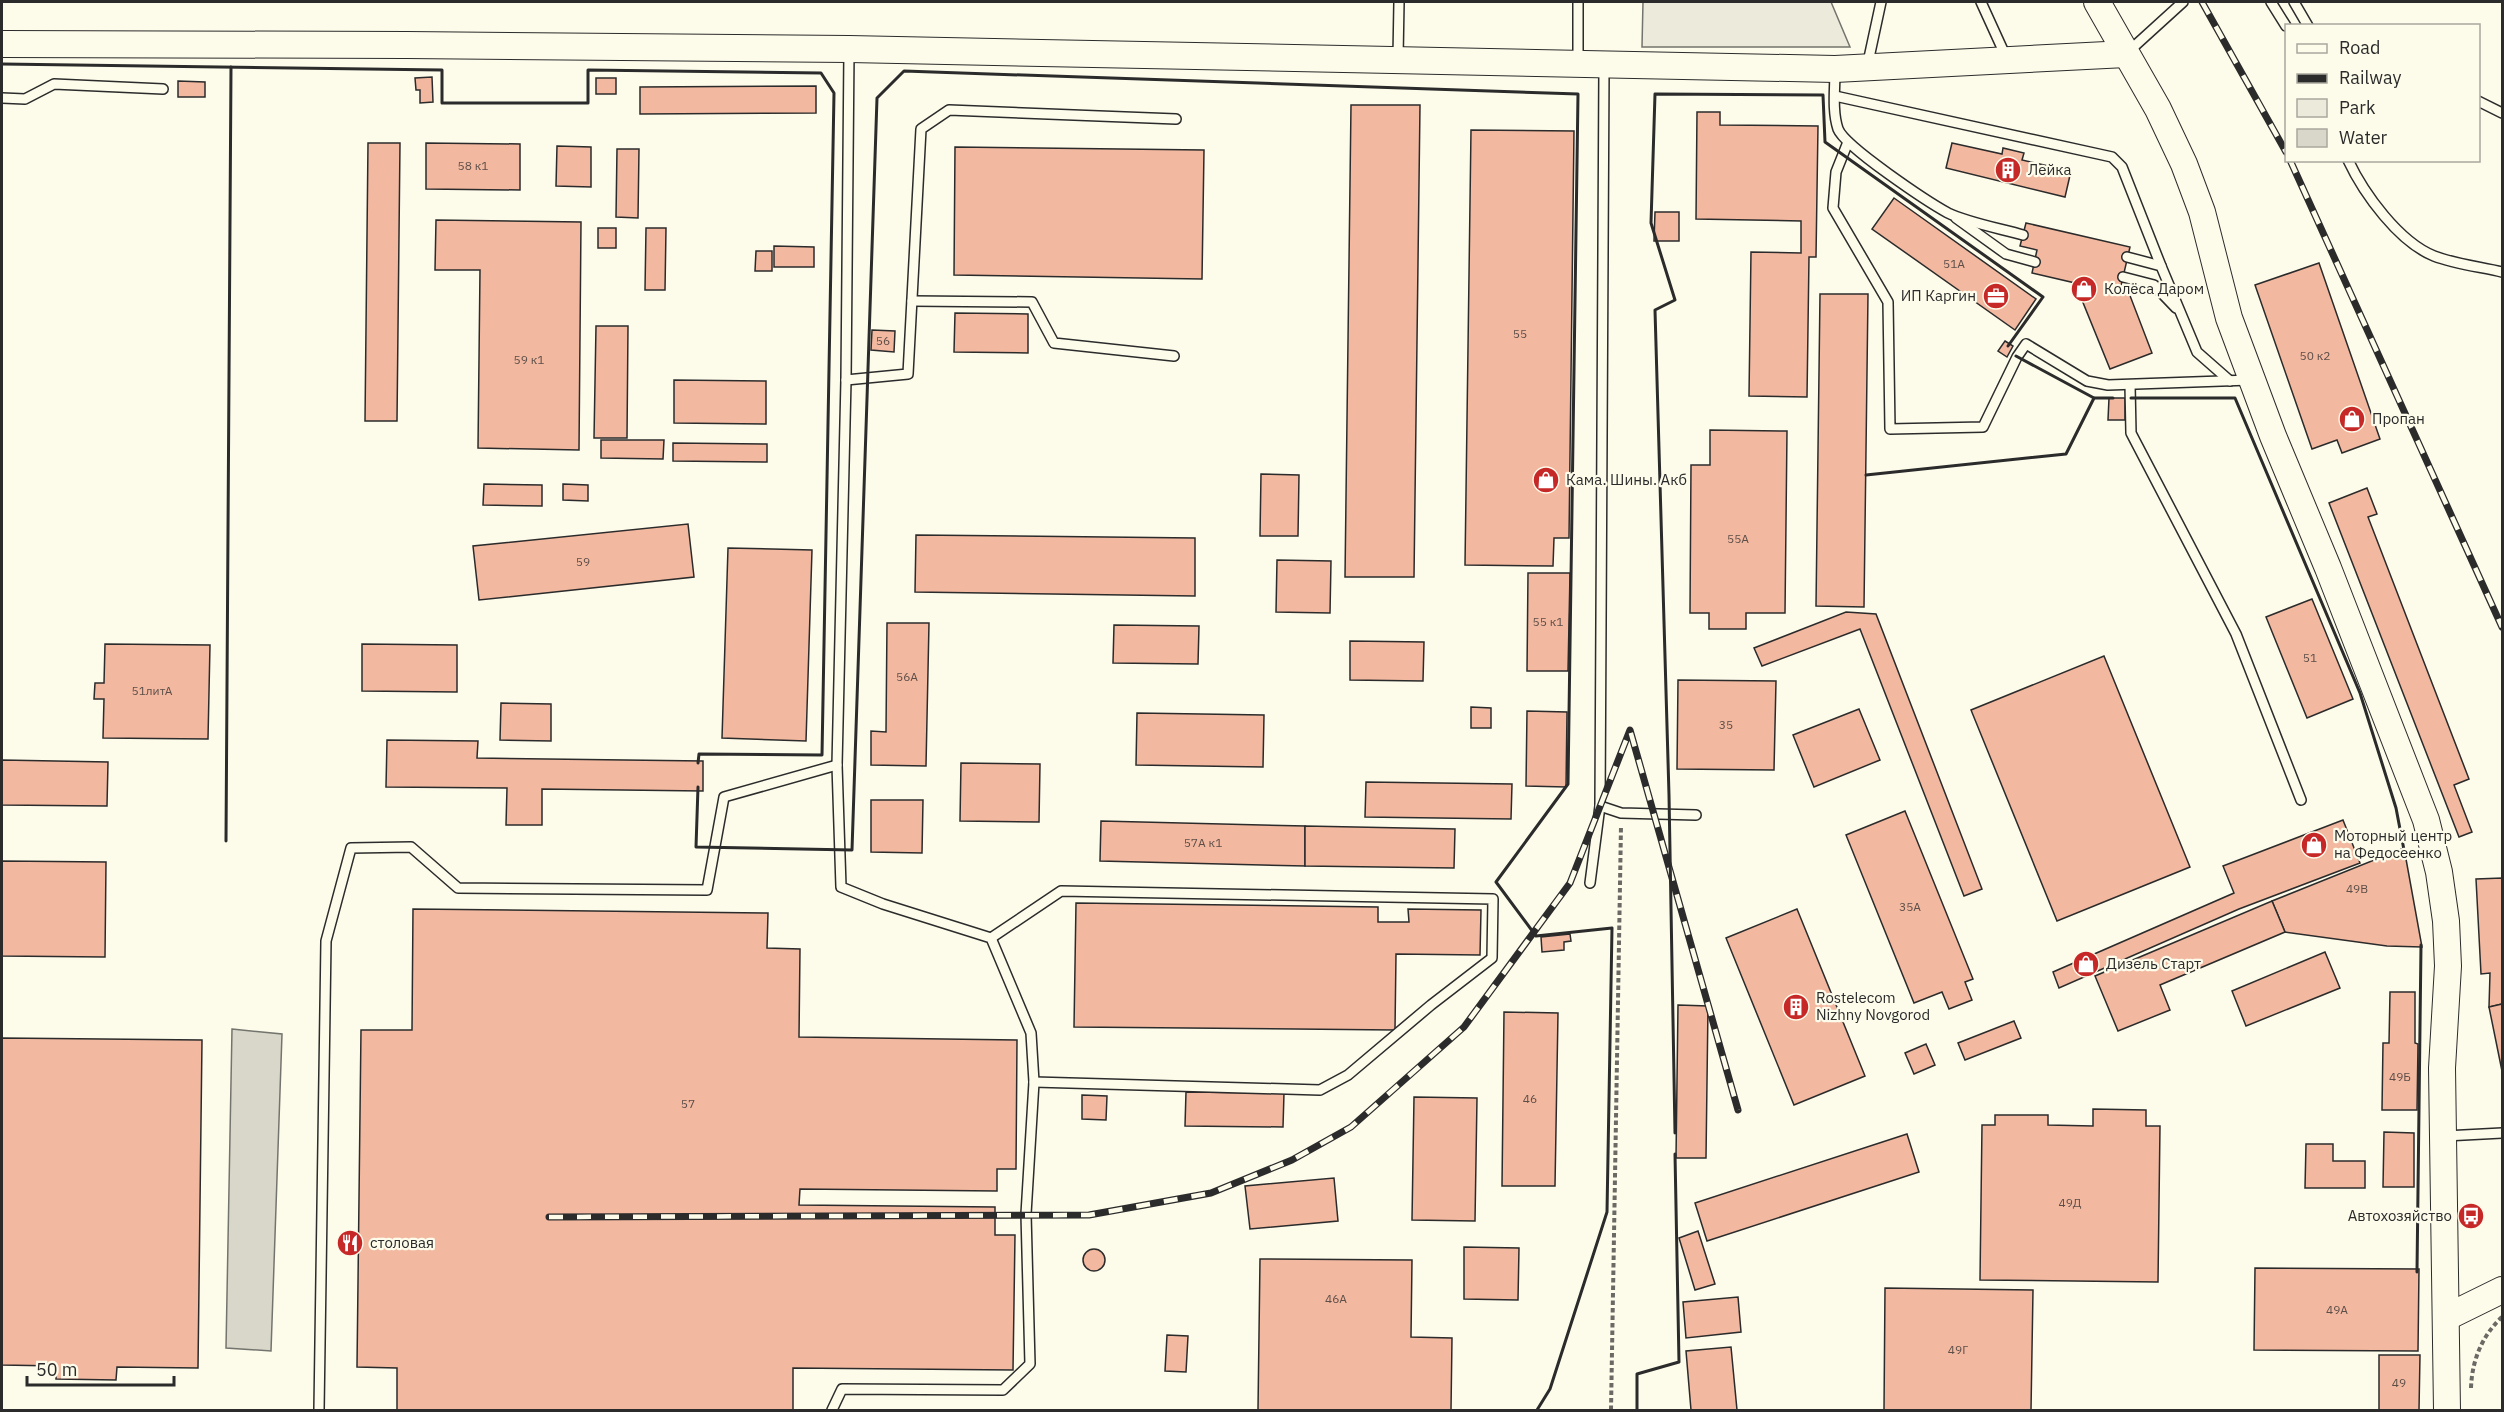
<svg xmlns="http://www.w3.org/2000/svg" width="2504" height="1412" font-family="'IBM Plex Sans',sans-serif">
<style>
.green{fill:#ecebdb;stroke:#74746e;stroke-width:1.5}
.water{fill:#d8d7c9;stroke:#74746e;stroke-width:1.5}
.building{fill:#f2b8a0;stroke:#2b2b2b;stroke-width:1.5}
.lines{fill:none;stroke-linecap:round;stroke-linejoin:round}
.lane-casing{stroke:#2b2b2b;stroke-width:12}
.secondary-casing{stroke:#2b2b2b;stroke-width:28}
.path{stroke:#6a6964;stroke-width:4;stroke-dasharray:4.5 3;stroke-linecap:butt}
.lane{stroke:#fdfbea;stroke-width:9}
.secondary{stroke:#fdfbea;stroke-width:26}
.rail-casing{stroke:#2b2b2b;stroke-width:7}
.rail{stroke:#fdfbea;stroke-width:4.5;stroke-dasharray:14;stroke-linecap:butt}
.wall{stroke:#2b2b2b;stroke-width:3}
.labels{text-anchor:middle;stroke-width:4.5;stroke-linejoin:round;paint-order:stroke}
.number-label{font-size:12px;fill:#5d4e48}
.poi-label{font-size:15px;fill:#2b2b2b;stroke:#fdfbea;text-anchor:start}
</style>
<rect width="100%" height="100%" fill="#fdfbea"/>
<path class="green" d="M1643,2H1831L1850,47H1642Z"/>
<path class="water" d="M232,1029L282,1034L271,1351L226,1348Z"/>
<g class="building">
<path d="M432,77L433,102L420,103V90H416L415,78Z"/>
<rect x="596" y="78" width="20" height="16"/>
<path d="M178,81L205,82V97H178Z"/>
<path d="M816,86V113L640,114V87Z"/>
<path d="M1351,105H1420L1414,577H1345Z"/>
<path d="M1697,112H1720V125L1818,126L1816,257H1809L1807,397L1749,396L1751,252L1801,253V221L1696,219Z"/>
<path d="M1471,130L1574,131L1569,538H1554L1553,566L1465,565Z"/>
<path d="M368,143H400L397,421H365Z"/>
<path d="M426,143L520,144V190L426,189Z"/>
<path d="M1952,143L2002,154L2003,148L2024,153L2022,160L2071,171L2065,197L1946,168Z"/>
<path d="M557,146L591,147V187L556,186Z"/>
<path d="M955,147L1204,150L1202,279L954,275Z"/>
<path d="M617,149H639L638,218L616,217Z"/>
<path d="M1894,198L2036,299L2015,330L1872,229Z"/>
<path d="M1655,212H1679V241H1654Z"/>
<path d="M436,220L581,222L579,450L478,448L480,270H435Z"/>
<path d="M2026,223L2130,247L2120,290L2129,293L2152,353L2110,369L2075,283L2032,273L2037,250L2020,246Z"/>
<rect x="598" y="228" width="18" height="20"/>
<path d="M646,228H666L665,290H645Z"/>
<path d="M774,246L814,247V267H774Z"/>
<path d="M756,251H772V271H755Z"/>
<path d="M2319,263L2380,439L2342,453L2337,440L2312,449L2255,285Z"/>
<path d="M1820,294H1868L1864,607L1816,606Z"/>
<path d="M955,313L1028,314V353L954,352Z"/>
<path d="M596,326H628L627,438H594Z"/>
<path d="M872,330L895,331L894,352L871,350Z"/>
<path d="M2005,341L2013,346L2007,357L1998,351Z"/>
<path d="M674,380L766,381V424L674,423Z"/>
<path d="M2109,398H2125V420H2108Z"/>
<path d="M1710,430L1787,431L1785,613H1746V629H1709V613H1690L1691,465H1710Z"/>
<path d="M601,440H664L663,459L601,458Z"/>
<path d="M673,443L767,444V462L673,461Z"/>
<path d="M1261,474L1299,475L1298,536H1260Z"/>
<path d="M484,484L542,485V506L483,505Z"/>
<path d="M563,484L588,485V501L563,500Z"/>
<path d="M2367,488L2377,514L2368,517L2469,779L2454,785L2472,832L2459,837L2329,503Z"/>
<path d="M688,524L694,577L479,600L473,546Z"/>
<path d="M916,535L1195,538V596L915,592Z"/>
<path d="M728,548L812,550L806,741L722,738Z"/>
<path d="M1277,560L1331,561L1330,613L1276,612Z"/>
<path d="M1528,573H1570L1568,671H1527Z"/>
<path d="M2312,599L2353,699L2307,718L2266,617Z"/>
<path d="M1846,612L1876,614L1982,889L1964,896L1860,629L1762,666L1754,648Z"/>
<path d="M887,623H929L926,766L871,765V731L886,732Z"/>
<path d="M1114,625L1199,626L1198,664L1113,663Z"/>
<path d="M1350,641L1424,642L1423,681L1350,680Z"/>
<path d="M105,644L210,645L208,739L103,738L104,699H94L95,683H104Z"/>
<path d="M362,644L457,645V692L362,691Z"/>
<path d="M2104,656L2190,867L2057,921L1971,710Z"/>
<path d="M1678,680L1776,681L1774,770L1677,769Z"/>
<path d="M501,703L551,704V741L500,740Z"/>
<path d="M1471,707L1491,708V728H1471Z"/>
<path d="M1859,709L1880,760L1814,787L1793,735Z"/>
<path d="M1527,711L1567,712L1566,787L1526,786Z"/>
<path d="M1137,713L1264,715L1263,767L1136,765Z"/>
<path d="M387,740L478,741L477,758L703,761V791L542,789V825H506L507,788L386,787Z"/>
<path d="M2,760L108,762L107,806L2,805Z"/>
<path d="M961,763L1040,764L1039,822L960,821Z"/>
<path d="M1366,782L1512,784L1511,819L1365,817Z"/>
<path d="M871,800H923L922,853L871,852Z"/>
<path d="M1905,811L1973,979L1965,982L1972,1000L1949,1009L1942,992L1914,1003L1846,835Z"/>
<path d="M2343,820L2360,863L2239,909L2059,988L2053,972L2234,893L2223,866Z"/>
<path d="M1101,821L1305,826V866L1100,861Z"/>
<path d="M1305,826L1455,829L1454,868L1305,866Z"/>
<path d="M2404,848L2422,947L2387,946L2285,932L2272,901Z"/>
<path d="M2,861L106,862L105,957L2,956Z"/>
<path d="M2502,878V1004L2489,1007L2490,973L2481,974L2476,879Z"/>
<path d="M2272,901L2285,932L2160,985L2170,1010L2118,1031L2095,976Z"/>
<path d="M1076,903L1378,907V922H1409L1408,909L1481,910L1480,955L1396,954L1395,1030L1074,1027Z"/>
<path d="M413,909L768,913L767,948L800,949L799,1037L1017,1040L1016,1169H997V1191L800,1189L799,1205L995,1207V1235H1015L1013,1370L793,1368V1410H397V1368L357,1367L361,1030H412Z"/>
<path d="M1797,909L1865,1076L1794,1105L1726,938Z"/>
<path d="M1570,934L1571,941L1564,942V950L1542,952L1541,937Z"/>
<path d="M2325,952L2340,988L2246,1026L2232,991Z"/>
<path d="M2390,992H2415V1043L2418,1044L2417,1110H2382L2383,1043H2389Z"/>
<path d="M2502,1004V1071L2489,1007Z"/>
<path d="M1678,1005L1708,1006L1706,1158H1676Z"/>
<path d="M1504,1012L1558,1013L1555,1186H1502Z"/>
<path d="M2014,1021L2021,1038L1965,1060L1958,1043Z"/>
<path d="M2,1038L202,1040L198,1368L117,1367L116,1380L56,1379V1366L2,1365Z"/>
<path d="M1926,1044L1935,1065L1914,1074L1905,1053Z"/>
<path d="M1186,1092L1284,1093L1283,1127L1185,1126Z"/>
<path d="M1082,1095L1107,1096L1106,1120L1082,1119Z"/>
<path d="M1414,1097L1477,1098L1475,1221L1412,1220Z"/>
<path d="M2093,1109L2146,1110V1126H2160L2158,1282L1980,1280L1982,1125H1995V1115H2048V1125L2093,1126Z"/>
<path d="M2384,1132L2414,1133V1187H2383Z"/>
<path d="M1907,1134L1919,1172L1707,1241L1695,1203Z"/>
<path d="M2306,1144H2333V1161H2365V1188H2305Z"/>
<path d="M1334,1178L1338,1221L1250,1229L1245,1186Z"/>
<path d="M1698,1231L1715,1284L1695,1290L1679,1238Z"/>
<path d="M1464,1247L1519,1248L1518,1300L1464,1299Z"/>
<circle cx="1094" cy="1260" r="11"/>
<path d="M1260,1259L1412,1260L1411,1337L1452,1338L1451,1410H1258Z"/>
<path d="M2255,1268L2419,1269L2418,1351L2254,1350Z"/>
<path d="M1885,1288L2033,1290L2031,1410H1884Z"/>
<path d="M1738,1297L1741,1332L1686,1338L1683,1302Z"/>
<path d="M1167,1335L1188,1336L1186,1372L1165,1371Z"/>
<path d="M1731,1347L1737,1410H1691L1686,1351Z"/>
<path d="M2379,1355H2420L2419,1410H2379Z"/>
</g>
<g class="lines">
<defs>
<g id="lane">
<path d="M1981,2L2007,59"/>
<path d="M2271,2L2286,26"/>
<path d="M2294,2L2308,26"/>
<path d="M2128,52L2183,2"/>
<path d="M1398,57L1399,2"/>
<path d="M1578,62V2"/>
<path d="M1867,67L1881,2"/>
<path d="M1835,70C1835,89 1832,111 1838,129C1845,147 1928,202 1948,213C1966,222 2002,229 2023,235"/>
<path d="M1835,96L2112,157L2122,167L2161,266"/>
<path d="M2,98L25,99L54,84L163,89"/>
<path d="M2478,101L2502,113"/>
<path d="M1848,142L1836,172L1833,208L1888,302L1890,429L1983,427L2017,357L2026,344L2087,381L2108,385L2250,380"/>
<path d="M2348,160C2364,194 2399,242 2434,256C2455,264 2481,267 2502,272"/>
<path d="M1956,218L2006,254L2035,262"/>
<path d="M2127,257L2161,266L2197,352L2230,381"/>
<path d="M2123,277L2154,285L2176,308"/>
<path d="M912,301L1032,302L1054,343L1174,356"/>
<path d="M846,380L908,374L921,129L949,110L1176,119"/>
<path d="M2130,385L2131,433L2236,634L2301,800"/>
<path d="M1600,806L1621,813L1696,815"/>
<path d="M1590,883L1600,806L1604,67"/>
<path d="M991,938L1061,891L1493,899L1492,958L1431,1005L1348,1075L1320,1090L1034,1082"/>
<path d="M2445,1136L2502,1133"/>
<path d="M319,1410L326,941L351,848L411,847L458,888L707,890L724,797L837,765"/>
<path d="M832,1410L842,1389L1003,1390L1030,1364L1026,1214L1034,1082L1031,1033L991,938L883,904L841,887L837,765L846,380L849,51"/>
</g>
<g id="secondary">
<path d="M2097,2L2158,109L2184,164L2202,212L2229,318L2273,436L2328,568L2426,820L2439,872L2446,921L2448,966L2442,1068L2447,1410"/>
<path d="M2,44L407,45L849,49L1835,69L2126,54"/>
<path d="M2447,1317L2502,1290"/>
</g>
</defs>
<use href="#lane" class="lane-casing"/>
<use href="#secondary" class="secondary-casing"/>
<g class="path">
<path d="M2471,1388C2472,1360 2482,1336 2502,1317"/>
<path d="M1611,1410L1621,826"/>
</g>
<use href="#lane" class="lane"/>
<use href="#secondary" class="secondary"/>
<defs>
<g id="rail">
<path d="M2202,2L2286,152"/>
<path d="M2290,160L2502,627"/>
<path d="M549,1217L1089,1215L1211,1193L1292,1160L1351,1127L1464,1027L1570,883L1630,730L1738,1110"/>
</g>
</defs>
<use href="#rail" class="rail-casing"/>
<use href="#rail" class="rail"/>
<g class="wall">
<path d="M2,64L442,70V103H588V70L821,73L834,93L822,755L699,754L698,763"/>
<path d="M2016,356L2094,398H2113"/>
<path d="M2131,398H2235L2360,693L2396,808L2404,850"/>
<path d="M1866,475L2066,454L2094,398"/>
<path d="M698,787L696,847L852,850L877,98L904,71L1578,94L1568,784L1496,882L1536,936L1612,928L1607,1212L1550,1389L1537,1410"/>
<path d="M226,841L231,67"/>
<path d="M1675,1133L1669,795L1655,310L1675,300L1651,223L1655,94L1823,95L1825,142L2043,297L2008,346"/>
<path d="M2417,1272L2421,945"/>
<path d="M1637,1410V1374L1679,1362L1675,1154"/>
</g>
</g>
<defs>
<symbol id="building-disc" viewBox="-11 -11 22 22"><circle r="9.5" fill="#c62828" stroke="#fdfbea"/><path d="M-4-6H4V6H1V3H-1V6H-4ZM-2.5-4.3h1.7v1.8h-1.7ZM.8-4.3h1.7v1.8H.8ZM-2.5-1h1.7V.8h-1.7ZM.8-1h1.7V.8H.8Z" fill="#fff"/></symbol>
<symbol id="shop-disc" viewBox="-11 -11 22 22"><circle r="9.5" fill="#c62828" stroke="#fdfbea"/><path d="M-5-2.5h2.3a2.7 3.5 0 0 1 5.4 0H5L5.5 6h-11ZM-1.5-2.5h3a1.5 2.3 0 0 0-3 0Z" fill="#fff"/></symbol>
<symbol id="office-disc" viewBox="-11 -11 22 22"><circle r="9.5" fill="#c62828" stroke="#fdfbea"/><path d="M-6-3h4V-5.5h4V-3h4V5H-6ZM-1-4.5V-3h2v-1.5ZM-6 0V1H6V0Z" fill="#fff"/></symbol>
<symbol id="bus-disc" viewBox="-11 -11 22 22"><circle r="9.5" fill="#c62828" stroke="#fdfbea"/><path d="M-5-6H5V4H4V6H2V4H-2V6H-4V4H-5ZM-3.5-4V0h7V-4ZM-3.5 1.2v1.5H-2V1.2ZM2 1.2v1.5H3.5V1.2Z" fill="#fff"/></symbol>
<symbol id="restaurant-disc" viewBox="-11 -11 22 22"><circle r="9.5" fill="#c62828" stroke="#fdfbea"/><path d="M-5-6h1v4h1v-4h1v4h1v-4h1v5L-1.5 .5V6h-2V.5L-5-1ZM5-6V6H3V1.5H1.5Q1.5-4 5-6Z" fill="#fff"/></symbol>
</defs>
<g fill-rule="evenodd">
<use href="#building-disc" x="1993" y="155" width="30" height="30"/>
<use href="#shop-disc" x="2069" y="274" width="30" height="30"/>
<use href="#office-disc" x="1981" y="281" width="30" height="30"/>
<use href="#shop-disc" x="2337" y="404" width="30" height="30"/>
<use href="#shop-disc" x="1531" y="465" width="30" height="30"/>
<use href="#shop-disc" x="2299" y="830" width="30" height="30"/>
<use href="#shop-disc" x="2071" y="949" width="30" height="30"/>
<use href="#building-disc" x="1781" y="992" width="30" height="30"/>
<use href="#bus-disc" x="2456" y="1201" width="30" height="30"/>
<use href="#restaurant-disc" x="335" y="1228" width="30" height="30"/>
</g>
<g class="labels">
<g class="number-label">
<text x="473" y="170">58 к1</text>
<text x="1954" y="268">51А</text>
<text x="1520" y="338">55</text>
<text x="883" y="345">56</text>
<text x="2315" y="360">50 к2</text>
<text x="529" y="364">59 к1</text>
<text x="1738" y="543">55А</text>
<text x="583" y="566">59</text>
<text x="1548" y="626">55 к1</text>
<text x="2310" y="662">51</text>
<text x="907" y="681">56А</text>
<text x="152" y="695">51литА</text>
<text x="1726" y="729">35</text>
<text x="1203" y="847">57А к1</text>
<text x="2357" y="893">49В</text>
<text x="1910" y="911">35А</text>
<text x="2400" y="1081">49Б</text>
<text x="1530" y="1103">46</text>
<text x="688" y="1108">57</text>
<text x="2070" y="1207">49Д</text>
<text x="1336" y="1303">46А</text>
<text x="2337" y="1314">49А</text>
<text x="1958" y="1354">49Г</text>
<text x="2399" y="1387">49</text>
</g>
<g class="poi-label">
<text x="2028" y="175">Лейка</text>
<text x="2104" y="294">Колёса Даром</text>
<text x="1976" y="301" text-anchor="end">ИП Каргин</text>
<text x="2372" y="424">Пропан</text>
<text x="1566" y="485">Кама. Шины. Акб</text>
<text x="2334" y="841">Моторный центр<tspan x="2334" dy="17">на Федосеенко</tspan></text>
<text x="2106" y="969">Дизель Старт</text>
<text x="1816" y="1003">Rostelecom<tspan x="1816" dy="17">Nizhny Novgorod</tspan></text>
<text x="2452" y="1221" text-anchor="end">Автохозяйство</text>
<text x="370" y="1248">столовая</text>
</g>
</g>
<rect width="2504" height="1412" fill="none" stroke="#2b2b2b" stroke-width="6"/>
<rect x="2285" y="24" width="195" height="138" fill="#fdfbea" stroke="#a9a89e" stroke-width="1.5"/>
<rect x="2297" y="44" width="30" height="9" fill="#fdfbea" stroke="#a9a89e" stroke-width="1.5"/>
<text x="2339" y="54" font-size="18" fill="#2b2b2b">Road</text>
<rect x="2297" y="74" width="30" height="9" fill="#2b2b2b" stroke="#a9a89e" stroke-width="1.5"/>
<text x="2339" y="84" font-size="18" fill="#2b2b2b">Railway</text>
<rect x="2297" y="99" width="30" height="18" fill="#ecebdb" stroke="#a9a89e" stroke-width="1.5"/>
<text x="2339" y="114" font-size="18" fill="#2b2b2b">Park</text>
<rect x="2297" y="129" width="30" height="18" fill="#d8d7c9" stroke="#a9a89e" stroke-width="1.5"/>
<text x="2339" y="144" font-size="18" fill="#2b2b2b">Water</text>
<path d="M27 1376v9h147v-9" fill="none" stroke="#2b2b2b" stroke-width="3"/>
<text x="36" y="1376" font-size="18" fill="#2b2b2b" stroke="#fdfbea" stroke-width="4.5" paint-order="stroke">50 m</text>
</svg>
